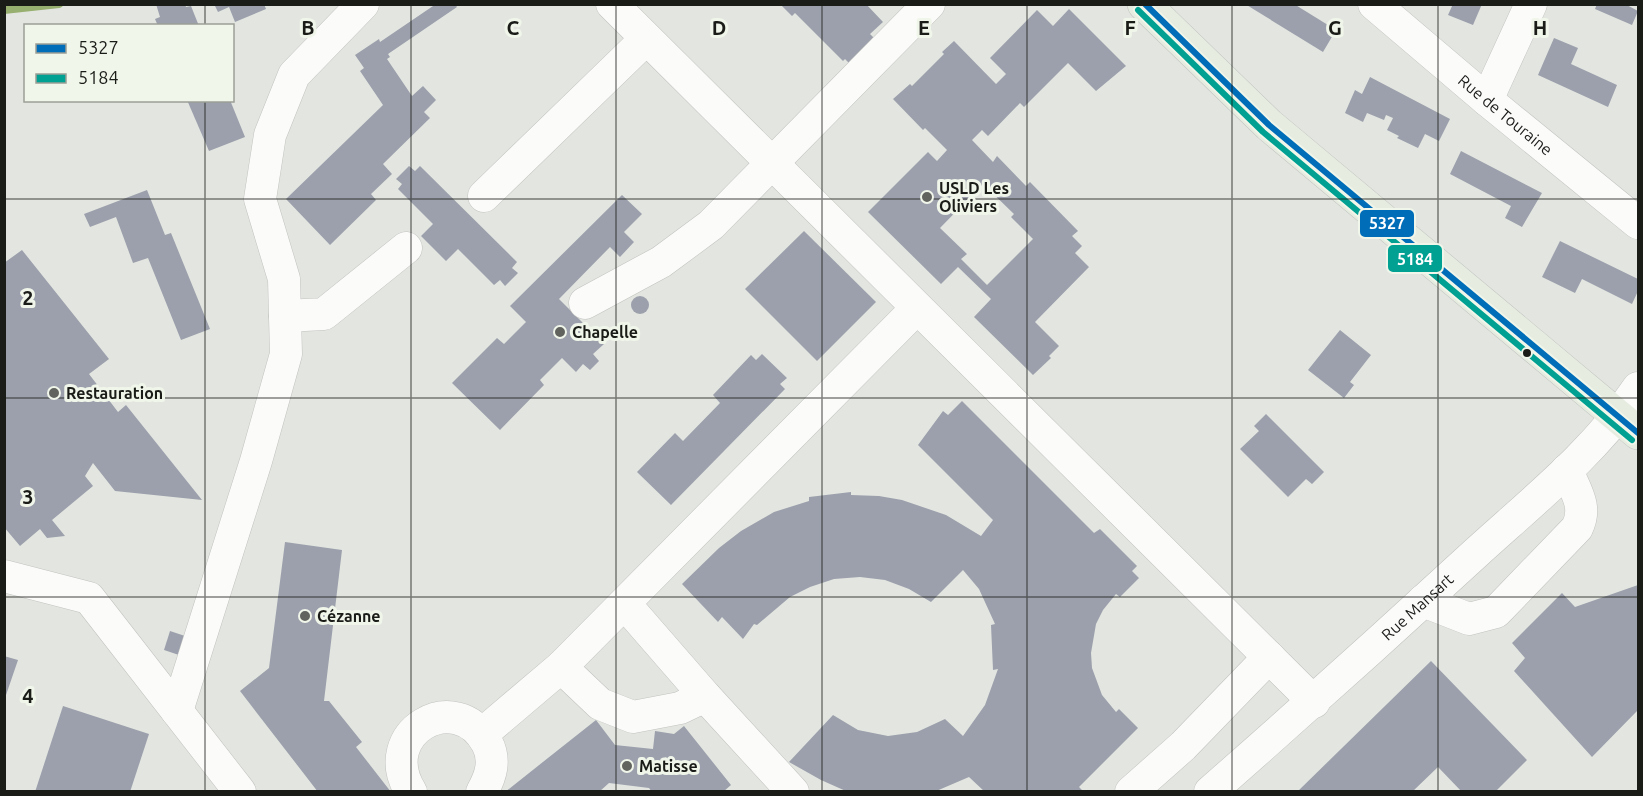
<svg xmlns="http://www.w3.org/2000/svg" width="1643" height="796" font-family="Ubuntu,sans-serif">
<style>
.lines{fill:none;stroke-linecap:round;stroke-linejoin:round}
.stream{stroke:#97af6f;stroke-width:8}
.building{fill:#9ca0ac;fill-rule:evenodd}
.minor-casing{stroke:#c1c3bf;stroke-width:33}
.major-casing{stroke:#c2c4c1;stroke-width:34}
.minor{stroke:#fbfbfa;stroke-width:32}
.major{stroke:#e7ece1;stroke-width:33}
.bus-1-casing{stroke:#f1f6ea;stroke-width:10}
.bus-2-casing{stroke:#f1f6ea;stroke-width:10}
.bus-1{stroke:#006db8;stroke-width:6}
.bus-2{stroke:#00a092;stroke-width:6}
.grid{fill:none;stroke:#1a1c18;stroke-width:1.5;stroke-opacity:0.55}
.poi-dot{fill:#60635e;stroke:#f1f6ea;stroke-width:2}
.bus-dot{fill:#1a1c18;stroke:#f1f6ea;stroke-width:2}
.labels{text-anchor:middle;stroke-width:6;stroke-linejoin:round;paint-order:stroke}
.street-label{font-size:16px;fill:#1a1c18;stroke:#f1f6ea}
.poi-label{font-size:16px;font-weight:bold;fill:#1a1c18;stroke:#f1f6ea;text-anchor:start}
.grid-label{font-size:20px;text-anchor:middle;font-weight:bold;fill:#1a1c18;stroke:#f1f6ea;stroke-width:6;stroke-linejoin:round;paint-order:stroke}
.line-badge{stroke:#f1f6ea;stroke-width:2}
.badge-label{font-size:16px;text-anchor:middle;font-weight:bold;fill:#fff}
</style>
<rect width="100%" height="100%" fill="#e3e6e0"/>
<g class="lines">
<path class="stream" d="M4,10L59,4"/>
</g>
<g class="building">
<path d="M156,4H185L186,7L191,6L199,26H158L155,19L160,17Z"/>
<path d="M214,4H264L266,9L235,22L229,7L218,12Z"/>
<path d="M436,4H455L457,7L388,54L390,57L387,59L412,96L423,86L436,100L424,112L430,118L383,164L392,174L371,194L376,200L330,245L286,199L383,105L360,71L364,68L355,55L379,39L380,42Z"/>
<path d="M780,4H866L883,22L870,34L874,38L854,68L845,59L843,61L795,13L792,16Z"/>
<path d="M1245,4H1294L1336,30L1323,52Z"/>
<path d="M1453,4H1482L1473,25L1448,15Z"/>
<path d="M1597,4H1625L1638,11L1632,25L1595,9Z"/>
<path d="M1069,9L1126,66L1096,91L1068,63L1024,107L1020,103L988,136L982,130L972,140L993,162L997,156L1026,186L1030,182L1078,231L1072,236L1082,246L1075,253L1089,267L1035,322L1059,346L1049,356L1051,358L1033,375L974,317L991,299L958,267L941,284L868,212L928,152L937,161L947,150L925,128L923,130L893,99L910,84L912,86L944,54L942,52L954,41L996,84L1006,74L990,58L1037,10L1053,26ZM983,184L1014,214L1011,217L1033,239L987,285L961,259L967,254L940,228Z"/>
<path d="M1554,38L1578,48L1571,64L1617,85L1608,107L1538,75Z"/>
<path d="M1370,77L1450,119L1439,141L1425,134L1418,148L1397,138L1399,136L1387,130L1393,118L1386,115L1384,120L1367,113L1363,122L1345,113L1355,90L1362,94Z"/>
<path d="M187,100H230L245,137L209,151Z"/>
<path d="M1461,151L1542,193L1522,227L1505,218L1511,206L1450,174Z"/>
<path d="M409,166L415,171L420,166L517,262L512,268L518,273L505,286L500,280L494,285L458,249L446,261L421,236L433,224L398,189L402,184L396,179Z"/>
<path d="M147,190L165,235L171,233L210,329L181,340L148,258L133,263L116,217L90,227L84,214Z"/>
<path d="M622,195L642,214L624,232L634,242L620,257L610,247L559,299L604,344L593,354L599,361L590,370L583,364L576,372L562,358L540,380L544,385L500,430L452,383L497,338L504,344L526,322L510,306Z"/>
<path d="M804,231L876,302L817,361L745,289Z"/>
<path d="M1560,241L1638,279V291L1632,304L1582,279L1575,293L1542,277Z"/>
<path d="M22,250L109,359L89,374L118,412L126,405L202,500L115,491L93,463L85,476L93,486L52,520L65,536L47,538L40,529L20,546L4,527V263Z"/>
<circle cx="640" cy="305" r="9"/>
<path d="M1340,330L1371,355L1350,382L1354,385L1344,398L1308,370Z"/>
<path d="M762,354L787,378L780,384L785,389L671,505L637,472L675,433L683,441L720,403L713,395L751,355L756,360Z"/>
<path d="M962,401L1094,533L1100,529L1137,566L1132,571L1139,578L1120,597L1116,594L1103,610L1096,624L1091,653L1092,668L1102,695L1116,712L1119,709L1138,728L1079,787L1084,792H985L969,777L934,792H848L821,780L789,762L833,715L858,730L888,736L917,732L945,719L963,736L985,705L998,669L993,670L991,625L995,624L979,589L963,570L931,602L909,589L885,580L860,577L834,579L810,587L790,597L757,625L754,624L743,639L722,617L718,622L682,584L719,548L741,531L774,512L809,501V497L851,492V495L879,496L902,500L946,515L981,536L993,520L918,445L943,411L948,415Z"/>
<path d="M1266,414L1324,472L1312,484L1306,479L1288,497L1240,449L1259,431L1254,426Z"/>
<path d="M285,542L342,550L324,701H329L362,742L356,747L391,792H318L240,691L269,668Z"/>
<path d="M1638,585V710L1592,757L1514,671L1525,658L1512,643L1562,593L1575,607Z"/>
<path d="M170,631L188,637L182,656L164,650Z"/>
<path d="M4,656L18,660L5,698H4Z"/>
<path d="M1431,661L1527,760L1495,792H1462L1438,767L1412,792H1297Z"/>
<path d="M63,706L149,734L130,792H35Z"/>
<path d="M596,720L615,745L653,749L655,731L674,734L684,726L731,785L723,792H652L649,788L609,783L599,792H505Z"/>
</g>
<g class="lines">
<defs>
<g id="minor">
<path d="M612,4L1314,702"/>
<path id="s1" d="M1374,4L1487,100L1638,223"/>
<path d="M1487,100L1531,4"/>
<path d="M484,196L646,39"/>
<path d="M585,303L661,262L711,225L929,4"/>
<path d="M285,316L324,314L406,248"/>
<path d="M4,576L89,598L240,792"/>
<path d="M1423,601L1469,619L1496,612L1577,528C1588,506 1575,491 1567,470"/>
<path d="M625,604L705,696L793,792"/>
<path d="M561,667L600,704L633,717L680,708L705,696"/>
<path d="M177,711L256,461L286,354L284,279L260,199L270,135L294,75L363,4"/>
<path d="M482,734L561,667L917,308"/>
<path d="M411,792C374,733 456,686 487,743C496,760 491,776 482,792"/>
<path d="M1131,792L1183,746L1269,657"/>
<path id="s2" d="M1210,792C1300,713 1389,633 1477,552C1533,501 1596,451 1638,388"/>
</g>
<path id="major" d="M1144,4L1269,125L1638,433"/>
</defs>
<use href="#minor" class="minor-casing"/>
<use href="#major" class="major-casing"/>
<use href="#minor" class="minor"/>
<use href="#major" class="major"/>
<defs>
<path id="bus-1" d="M1145,4L1269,125L1638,433"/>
<path id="bus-2" d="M1138,10L1263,132L1632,440"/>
</defs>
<use href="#bus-1" class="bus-1-casing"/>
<use href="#bus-2" class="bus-2-casing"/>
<use href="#bus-1" class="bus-1"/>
<use href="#bus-2" class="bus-2"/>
</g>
<path class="grid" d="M205,4V26M411,4V792M616,4V792M822,4V792M1027,4V792M1232,4V792M1438,4V792M205,100V792M4,199H1638M4,398H1638M4,597H1638"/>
<g class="poi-dot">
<circle cx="927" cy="197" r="6"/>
<circle cx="560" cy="332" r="6"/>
<circle cx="54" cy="393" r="6"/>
<circle cx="305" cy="616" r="6"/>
<circle cx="627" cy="766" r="6"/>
</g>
<circle class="bus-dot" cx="1527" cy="353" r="5"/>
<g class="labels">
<g class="street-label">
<text dy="6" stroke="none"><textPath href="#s1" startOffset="172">Rue de Touraine</textPath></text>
<text dy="6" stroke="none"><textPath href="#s2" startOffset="278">Rue Mansart</textPath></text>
</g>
<g class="poi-label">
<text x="939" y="194">USLD Les<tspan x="939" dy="18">Oliviers</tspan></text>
<text x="572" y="338">Chapelle</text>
<text x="66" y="399">Restauration</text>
<text x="317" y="622">Cézanne</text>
<text x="639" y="772">Matisse</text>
</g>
</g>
<g class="grid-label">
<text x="308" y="35">B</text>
<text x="513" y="35">C</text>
<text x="719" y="35">D</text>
<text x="924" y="35">E</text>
<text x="1130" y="35">F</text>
<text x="1335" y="35">G</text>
<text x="1540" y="35">H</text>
<text x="28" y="305">2</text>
<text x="28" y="504">3</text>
<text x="28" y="703">4</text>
</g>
<g class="line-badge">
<rect x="1359" y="209" width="56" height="29" rx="6" fill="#006db8"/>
<rect x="1387" y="244" width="56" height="29" rx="6" fill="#00a092"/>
</g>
<g class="badge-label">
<text x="1387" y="229">5327</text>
<text x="1415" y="265">5184</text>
</g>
<rect width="1643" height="796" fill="none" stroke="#1a1c18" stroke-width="12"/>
<rect x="24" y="24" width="210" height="78" fill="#f1f6ea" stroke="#9b9f96" stroke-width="1.5"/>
<rect x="36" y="44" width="30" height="9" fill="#006db8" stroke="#9b9f96" stroke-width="1.5"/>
<text x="78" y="54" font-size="18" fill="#1a1c18">5327</text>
<rect x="36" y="74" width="30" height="9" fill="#00a092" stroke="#9b9f96" stroke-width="1.5"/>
<text x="78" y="84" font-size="18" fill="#1a1c18">5184</text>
</svg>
